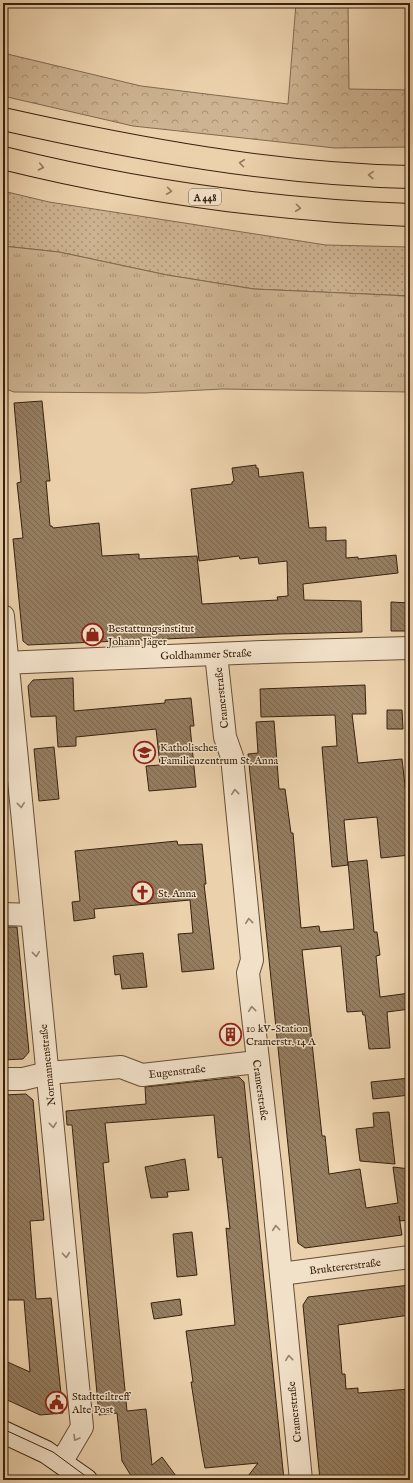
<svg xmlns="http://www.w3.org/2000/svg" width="413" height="1483" font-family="'IM FELL English',serif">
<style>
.grass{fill:url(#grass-dots);stroke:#826a50}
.forest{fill:url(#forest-crowns);stroke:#826a50}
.park{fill:url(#park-tufts);stroke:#826a50}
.building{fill:url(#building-back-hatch);stroke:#38220e}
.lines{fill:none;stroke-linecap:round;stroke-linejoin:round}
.street-casing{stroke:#654e36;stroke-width:24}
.secondary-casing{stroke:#38220e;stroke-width:24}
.highway-casing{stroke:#38220e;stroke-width:24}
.street{stroke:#f2e1c9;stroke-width:22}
.secondary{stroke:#f2e1c9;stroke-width:22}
.highway{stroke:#ebd1ac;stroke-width:22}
.tram{stroke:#38220e;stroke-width:1}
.oneway{stroke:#927a5d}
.oneway2{stroke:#95826c}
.labels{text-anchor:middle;stroke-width:3;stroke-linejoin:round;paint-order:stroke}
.shield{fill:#f2e1c9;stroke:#705b46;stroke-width:1}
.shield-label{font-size:10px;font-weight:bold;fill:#38220e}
.poi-label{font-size:11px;fill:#38220e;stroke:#f2e1c9;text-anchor:start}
.street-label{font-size:11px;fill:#38220e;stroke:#f2e1c9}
</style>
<defs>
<pattern id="grass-dots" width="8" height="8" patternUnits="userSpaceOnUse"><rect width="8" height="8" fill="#cdb391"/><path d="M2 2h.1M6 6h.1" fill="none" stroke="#a79175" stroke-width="1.8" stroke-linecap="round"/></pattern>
<pattern id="forest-crowns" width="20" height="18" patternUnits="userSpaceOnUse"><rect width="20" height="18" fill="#cdb391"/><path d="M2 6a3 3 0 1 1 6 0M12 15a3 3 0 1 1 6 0" fill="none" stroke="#a79175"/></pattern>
<pattern id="park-tufts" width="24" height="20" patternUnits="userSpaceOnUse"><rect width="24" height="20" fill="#cdb391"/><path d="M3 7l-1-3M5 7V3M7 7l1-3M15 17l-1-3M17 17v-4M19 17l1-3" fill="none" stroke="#a79175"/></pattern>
<pattern id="building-back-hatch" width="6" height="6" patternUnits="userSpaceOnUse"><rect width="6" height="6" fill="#957d60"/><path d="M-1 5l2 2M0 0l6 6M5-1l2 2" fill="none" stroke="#7b664e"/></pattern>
</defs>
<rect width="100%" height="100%" fill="#ebd1ac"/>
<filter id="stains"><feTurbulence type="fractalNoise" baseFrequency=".005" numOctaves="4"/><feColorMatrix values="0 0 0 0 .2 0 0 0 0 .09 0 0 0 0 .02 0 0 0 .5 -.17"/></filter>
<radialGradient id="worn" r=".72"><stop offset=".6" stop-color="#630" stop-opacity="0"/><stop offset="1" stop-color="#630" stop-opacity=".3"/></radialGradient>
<path class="grass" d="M3,191L49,202L326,245L410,247V296L254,289L167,275L59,252L3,246Z"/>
<path class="forest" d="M296,3H348L349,89L410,90V147L335,148L133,126L3,96V53L141,86L288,104Z"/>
<path class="park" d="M3,246L59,252L167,275L254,289L410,296V392L222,389L145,393L14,392L3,388Z"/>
<g class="building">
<path d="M42,401L50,481H46L50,526H52L53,528L99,523L102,556L139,554V559L197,556L202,604L278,600L277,597L288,596L287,561L259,564L258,557L240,559L239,556L199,561L191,489L232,484V482L234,481L232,468L256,465V468H258L259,477L303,472L309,528L326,527V541L346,540V558L358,557V559L396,555L398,573L303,584L304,600L361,601L362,632L279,634L28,645L23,641L13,539L23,538L17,483L21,482L14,403Z"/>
<path d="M391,602L410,603V631H391Z"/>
<path d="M73,678L74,711L165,703V700L191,698L194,726H190L196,787L149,791L146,766L160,765L156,729L76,737V746L58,747L56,716L31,717L28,686L33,680Z"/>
<path d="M365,685L366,714H352L358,763L402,759L410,829V855L381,858L377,817L344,820L348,865L332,867L322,747L337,746L335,715L261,717L260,689Z"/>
<path d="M387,710H402L403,729H387Z"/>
<path d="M274,721L279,789H285L291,833H293L301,928L319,926L320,932L354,929L348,862L367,860L374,932H377L380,955L376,956L380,997L410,993V1009L387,1012L390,1048L369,1049L365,1015H363L362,1011L347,1012L341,946L302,950L322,1136H325L329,1174L360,1169L366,1208L398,1203L393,1167L410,1169V1220L400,1221L399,1216L402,1235L305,1248L298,1243L248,754L258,753L256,722Z"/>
<path d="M54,747L59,799L39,801L34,749Z"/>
<path d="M177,841L178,845L202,844L206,884H204L214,969L182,972L178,934L193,933L190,900L94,909L95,918L74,921L72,902L80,901L75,851Z"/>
<path d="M3,927H17L29,1052L23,1059L3,1060Z"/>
<path d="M143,953L147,987L122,989L120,974L115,975L113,956Z"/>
<path d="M239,1077L244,1082L284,1480H245L258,1463L205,1468L202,1452L191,1382H193L186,1331L235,1325L226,1228L230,1229L222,1157L218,1158L214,1115L105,1123L109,1162L103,1163L127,1411L146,1409L152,1465L162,1457L179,1480H132L133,1479L122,1461L117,1413L99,1415L72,1125H67L66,1111L146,1104L145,1087Z"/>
<path d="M410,1078V1095L373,1099L371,1082Z"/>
<path d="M26,1094L33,1100L44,1220L30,1221L36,1299L51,1298L63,1413L40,1415L3,1398V1360L30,1372L24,1300H8L3,1247V1180H5L3,1157V1095Z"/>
<path d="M389,1112L395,1164L360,1161L356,1129L374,1127L373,1113Z"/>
<path d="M185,1159L189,1190L167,1192L168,1197L151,1198L145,1167Z"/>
<path d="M192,1232L197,1275L177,1277L173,1234Z"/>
<path d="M410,1285V1315L338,1325L342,1374H345L346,1389L358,1388V1393L410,1389V1480H320L303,1305L308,1297Z"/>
<path d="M180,1299L182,1315L154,1319L151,1303Z"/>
</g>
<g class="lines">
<defs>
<g id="street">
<path d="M3,616L82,1427L62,1461"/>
<path d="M216,654L225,737L232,757L252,960L248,973L271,1173L301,1480"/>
<path d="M3,663L263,652L410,648"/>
<path d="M3,914L32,915"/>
<path d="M3,1079H23L48,1073L121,1067L142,1075L257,1062"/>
<path d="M281,1274L410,1257"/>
</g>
<path id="secondary" d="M3,1432L46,1452L86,1480"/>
<g id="highway">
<path d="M3,119C137,149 272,174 410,177"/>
<path d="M3,158C136,191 273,210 410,215"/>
</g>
</defs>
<use href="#street" class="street-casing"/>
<use href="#secondary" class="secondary-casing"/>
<use href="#highway" class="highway-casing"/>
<use href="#street" class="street"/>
<use href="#secondary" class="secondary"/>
<use href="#highway" class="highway"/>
<path class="tram" d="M3,1429L53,1452L91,1480"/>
</g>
<defs><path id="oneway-chevron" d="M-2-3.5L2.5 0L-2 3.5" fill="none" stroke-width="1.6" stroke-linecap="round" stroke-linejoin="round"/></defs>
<g class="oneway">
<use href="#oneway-chevron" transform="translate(242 163) rotate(-173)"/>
<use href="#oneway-chevron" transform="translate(41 167) rotate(12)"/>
<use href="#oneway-chevron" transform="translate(371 175) rotate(-177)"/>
<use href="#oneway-chevron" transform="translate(169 191) rotate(8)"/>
<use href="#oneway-chevron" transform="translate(298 208) rotate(6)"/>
</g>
<g class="oneway2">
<use href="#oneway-chevron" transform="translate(235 792) rotate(-96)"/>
<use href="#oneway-chevron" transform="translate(21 805) rotate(84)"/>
<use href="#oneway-chevron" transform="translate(249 921) rotate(-96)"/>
<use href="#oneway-chevron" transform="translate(36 954) rotate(84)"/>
<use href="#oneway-chevron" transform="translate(252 1009) rotate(-96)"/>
<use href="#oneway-chevron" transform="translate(53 1125) rotate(84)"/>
<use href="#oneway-chevron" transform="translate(276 1228) rotate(-95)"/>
<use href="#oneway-chevron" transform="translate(66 1255) rotate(85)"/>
<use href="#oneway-chevron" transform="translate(289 1358) rotate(-96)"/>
<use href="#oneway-chevron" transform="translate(76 1438) rotate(121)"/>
</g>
<defs>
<symbol id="shop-ring" viewBox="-11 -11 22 22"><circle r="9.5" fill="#f2e1c9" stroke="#8f2418" stroke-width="1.5"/><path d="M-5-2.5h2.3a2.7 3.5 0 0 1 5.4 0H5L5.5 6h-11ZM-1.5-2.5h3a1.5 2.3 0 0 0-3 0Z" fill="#8f2418"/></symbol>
<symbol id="school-ring" viewBox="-11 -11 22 22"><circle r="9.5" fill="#f2e1c9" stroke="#8f2418" stroke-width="1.5"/><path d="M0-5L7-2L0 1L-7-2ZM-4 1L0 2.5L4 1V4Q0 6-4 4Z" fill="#8f2418"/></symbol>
<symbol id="church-ring" viewBox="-11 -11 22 22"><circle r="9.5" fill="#f2e1c9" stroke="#8f2418" stroke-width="1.5"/><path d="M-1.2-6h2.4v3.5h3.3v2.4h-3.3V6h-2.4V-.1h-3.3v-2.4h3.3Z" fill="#8f2418"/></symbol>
<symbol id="building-ring" viewBox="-11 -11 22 22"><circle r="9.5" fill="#f2e1c9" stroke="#8f2418" stroke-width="1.5"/><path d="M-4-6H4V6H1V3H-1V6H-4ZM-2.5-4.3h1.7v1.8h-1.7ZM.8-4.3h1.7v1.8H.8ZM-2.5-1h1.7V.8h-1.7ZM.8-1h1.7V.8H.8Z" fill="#8f2418"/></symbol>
<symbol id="civic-ring" viewBox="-11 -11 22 22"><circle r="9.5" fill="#f2e1c9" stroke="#8f2418" stroke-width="1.5"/><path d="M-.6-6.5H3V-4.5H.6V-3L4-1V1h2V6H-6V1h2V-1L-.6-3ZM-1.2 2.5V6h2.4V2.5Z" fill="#8f2418"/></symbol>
</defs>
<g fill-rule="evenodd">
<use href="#shop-ring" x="80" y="622" width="25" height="25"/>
<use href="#school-ring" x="132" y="740" width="25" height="25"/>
<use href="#church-ring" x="130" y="880" width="25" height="25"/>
<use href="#building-ring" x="218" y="1022" width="25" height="25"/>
<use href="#civic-ring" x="44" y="1390" width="25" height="25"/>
</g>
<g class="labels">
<rect class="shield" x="189" y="189" width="32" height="16" rx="3"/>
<g class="shield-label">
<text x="205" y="201">A 448</text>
</g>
<g class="poi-label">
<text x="108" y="632">Bestattungsinstitut<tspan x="108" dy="13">Johann Jäger</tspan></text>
<text x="160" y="751">Katholisches<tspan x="160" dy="13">Familienzentrum St. Anna</tspan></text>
<text x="158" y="897">St. Anna</text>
<text x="246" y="1032">10 kV-Station<tspan x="246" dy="13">Cramerstr. 14 A</tspan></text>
<text x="72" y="1400">Stadtteiltreff<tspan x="72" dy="13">Alte Post</tspan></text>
</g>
<g class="street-label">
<text transform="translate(206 654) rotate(-2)" y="4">Goldhammer Straße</text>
<text transform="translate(221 698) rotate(-96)" y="4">Cramerstraße</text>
<text transform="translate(47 1065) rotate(-96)" y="4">Normannenstraße</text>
<text transform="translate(177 1071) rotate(-6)" y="4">Eugenstraße</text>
<text transform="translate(261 1090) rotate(82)" y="4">Cramerstraße</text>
<text transform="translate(345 1266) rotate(-7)" y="4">Bruktererstraße</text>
<text transform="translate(294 1412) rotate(-96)" y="4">Cramerstraße</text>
</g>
</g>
<rect width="413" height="1483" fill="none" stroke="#ebd1ac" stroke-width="16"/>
<rect x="4" y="4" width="405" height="1475" fill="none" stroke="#38220e" stroke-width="2"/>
<rect x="8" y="8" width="397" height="1467" fill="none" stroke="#38220e"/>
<rect width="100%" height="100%" filter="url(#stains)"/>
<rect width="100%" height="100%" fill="url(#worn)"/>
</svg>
